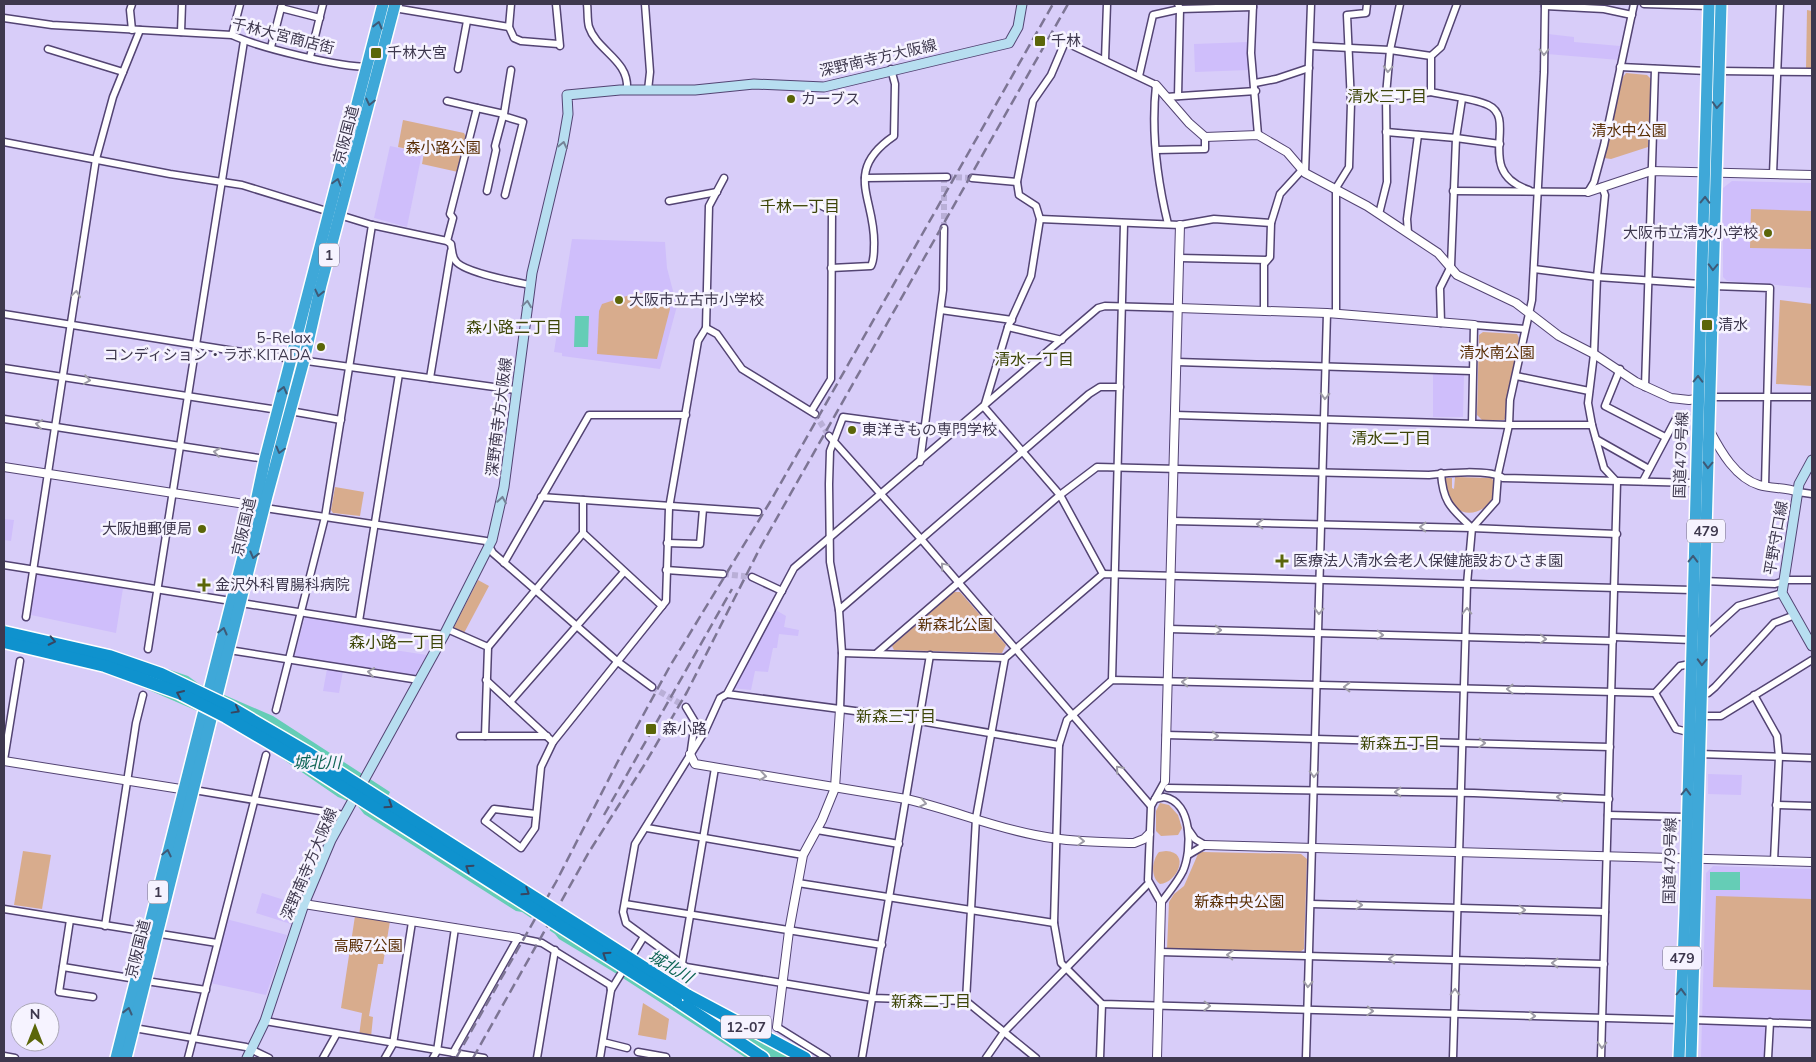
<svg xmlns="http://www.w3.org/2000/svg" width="1816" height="1062" font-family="Mulish,'Noto Sans JP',sans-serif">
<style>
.built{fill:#cfbefb}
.green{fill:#d8ac8d}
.water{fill:#65cdb6}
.pier{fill:#d8cdf9}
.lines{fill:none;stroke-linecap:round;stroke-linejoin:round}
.minor-tunnel{stroke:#b9afd7;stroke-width:6;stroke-dasharray:6 3;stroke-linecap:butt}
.minor-casing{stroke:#534473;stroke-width:9}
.tertiary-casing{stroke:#534473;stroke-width:10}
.secondary-casing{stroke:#534473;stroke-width:11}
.trunk-casing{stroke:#fff;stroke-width:14}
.motorway-casing{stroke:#fff;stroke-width:15}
.minor{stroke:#fff;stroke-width:6}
.tertiary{stroke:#fff;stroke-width:8}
.secondary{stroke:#b7def0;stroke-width:9}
.trunk{stroke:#3fa8d8;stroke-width:11}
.motorway{stroke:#0f92ce;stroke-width:12}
.rail{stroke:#7d7594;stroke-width:2.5;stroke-dasharray:10 5;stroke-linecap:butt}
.motorway-bridge-casing{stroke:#fff;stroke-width:15;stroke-linecap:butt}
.motorway-bridge{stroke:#0f92ce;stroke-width:12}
.oneway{stroke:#3e5a77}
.oneway2{stroke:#9e9ca6}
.oneway3{stroke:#748397}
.oneway4{stroke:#374661}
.poi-dot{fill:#5b6609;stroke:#f6f3ff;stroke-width:2}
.labels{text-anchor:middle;stroke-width:5;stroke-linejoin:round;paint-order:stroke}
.shield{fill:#f6f3ff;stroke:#757083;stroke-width:1}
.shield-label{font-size:14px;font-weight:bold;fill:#3e384e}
.street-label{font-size:15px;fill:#3e384e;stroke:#f6f3ff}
.poi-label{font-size:15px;fill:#3e384e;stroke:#f6f3ff;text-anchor:start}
.park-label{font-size:15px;fill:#582d04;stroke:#f6f3ff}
.neighbourhood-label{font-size:16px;fill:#3d4508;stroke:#f6f3ff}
.water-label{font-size:16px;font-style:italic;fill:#0d6455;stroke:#f6f3ff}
</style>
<rect width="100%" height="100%" fill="#d8cdf9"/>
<g class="built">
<path d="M1548,34L1574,37V42L1620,46L1619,60L1547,54Z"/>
<path d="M1248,42L1249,70L1195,72L1194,44Z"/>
<path d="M390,146L422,153L407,227L374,218Z"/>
<path d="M1732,181L1812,183V288L1727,281L1723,277V188Z"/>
<path d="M572,239L665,242L667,268L677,306L660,369L562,356V353L554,352Z"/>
<path d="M1433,374L1464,375L1463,417H1433Z"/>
<path d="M4,519L14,520L11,541L4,540Z"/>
<path d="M37,574L123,588L116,633L31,615Z"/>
<path d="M774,609L786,616L784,627L799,630L798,636L779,634L777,648H773L768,672L755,671L751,690L731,688Z"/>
<path d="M305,616L384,628L381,648L427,655L415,676L294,657Z"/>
<path d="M327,669L343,671L339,693L323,691Z"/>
<path d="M1708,774L1742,775L1741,795L1708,794Z"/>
<path d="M1713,866L1812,869V1019L1766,1018L1764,1058H1701L1706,873Z"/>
<path d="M262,893L297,904L291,924L256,913Z"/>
<path d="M226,919L287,935L266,995L210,983Z"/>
</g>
<g class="green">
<path d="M1807,10L1812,11V70H1806Z"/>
<path d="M1626,73L1647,75L1651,79L1648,147L1611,159L1604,158L1623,77Z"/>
<path d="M403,120L464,133L466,137L458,172L422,164L424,153L398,147Z"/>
<path d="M1751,209L1812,211V249L1750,248Z"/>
<path d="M636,293L665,296L670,309L657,359L597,354L599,311L602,304Z"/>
<path d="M1780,300L1812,304V386L1776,384Z"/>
<path d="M1483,332L1517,334L1519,338L1506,417L1504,420H1482L1477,415L1479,335Z"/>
<path d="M1455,477L1492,478C1507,511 1446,536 1445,478H1452V488L1454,489Z"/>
<path d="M335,487L364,492L360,516L333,513L331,510Z"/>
<path d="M478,580L489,586L464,633L455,630L454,627Z"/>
<path d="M954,592H960L1006,645L1002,653L894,650L892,646Z"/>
<path d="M1160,803L1169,805L1178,815L1182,828L1178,835L1161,836L1156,831V811Z"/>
<path d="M23,851L51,855L42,909L14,905Z"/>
<path d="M1166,851C1191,852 1177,883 1160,884C1150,877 1152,860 1159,852Z"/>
<path d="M1202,852L1301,854L1307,859L1304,949L1300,952L1167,949L1169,902L1174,894L1184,886L1198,854Z"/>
<path d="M1716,896L1812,899V990L1713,987Z"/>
<path d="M355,916L390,921L383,964H378L369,1016L373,1017L371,1037L359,1036L362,1013L341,1008Z"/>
<path d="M643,1003L669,1019L666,1040L638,1035Z"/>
</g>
<g class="water">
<path d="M575,316H589L588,347H574Z"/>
<path d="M4,625L111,650L188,676L199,684L273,716L390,792L388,796L795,1058H746L612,971L559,939L555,934L522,912L516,911L364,814L357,805L338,797L239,729L98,668L4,648Z"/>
<rect x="1710" y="872" width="30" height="18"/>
</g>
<path class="pier" d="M545,893L564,905L548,933L530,920Z"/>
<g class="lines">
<g class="minor-tunnel">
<path d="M947,177L972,178"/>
<path d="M944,228V181"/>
<path d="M815,414L829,436"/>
<path d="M723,574L752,577"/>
<path d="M652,687L686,707"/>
</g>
<defs>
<g id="minor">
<path d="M511,4L509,27L514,38L521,41L558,44"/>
<path d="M556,4L560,46"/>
<path d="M587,4C588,11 587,20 589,27C597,51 629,60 627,89"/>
<path d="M645,4L650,72L648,90"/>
<path d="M1178,4L1180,9L1178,96"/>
<path d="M1457,4L1441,47L1431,56V92C1448,96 1473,98 1488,105C1519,119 1473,172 1529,190"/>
<path d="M1644,4L1709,6"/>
<path d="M1253,5L1251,53L1258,135"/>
<path d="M1545,6L1604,9L1632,15"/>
<path d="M281,8L320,18"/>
<path d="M394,8L509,27"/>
<path d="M4,18L52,25L232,35C260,48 339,67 369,67"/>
<path d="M132,30L130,10L132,4"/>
<path d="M181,32L182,4"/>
<path d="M232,35L240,4"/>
<path d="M1311,46L1390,50L1431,56"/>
<path d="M271,47L282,4"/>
<path d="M48,49L123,72"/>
<path d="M310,57L323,4"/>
<path d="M1105,60L1107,4"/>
<path d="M1620,67L1707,71"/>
<path d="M458,69L467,21"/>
<path d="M1719,71L1812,72"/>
<path d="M1139,76L1153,15L1180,9L1253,7"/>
<path d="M1255,83L1276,79L1309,68"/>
<path d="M1386,95L1406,96L1431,92"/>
<path d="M1166,97L1256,91"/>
<path d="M447,101L477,108"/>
<path d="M504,114L503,116L523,122L505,195"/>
<path d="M1386,132L1456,138L1462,99"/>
<path d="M4,142L170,174L242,185L372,225L447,241L451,244C452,249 452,256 455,260C461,272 516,282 530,285"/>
<path d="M1156,150L1205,149V137"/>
<path d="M1305,173L1311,4"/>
<path d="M1773,174L1780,4"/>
<path d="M865,178L947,177"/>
<path d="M972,178L1017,182"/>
<path d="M487,191L496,150L495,146L503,116"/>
<path d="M1453,191L1588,192L1594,182L1604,145L1634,4"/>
<path d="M669,201L717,192"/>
<path d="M1379,214L1387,182L1386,95L1390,50L1400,4"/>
<path d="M1040,219L1180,225L1214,219L1271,223"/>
<path d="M1408,233L1407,219L1418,135"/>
<path d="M447,241L453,218L450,214L477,108L504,114L511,70"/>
<path d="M1180,258L1267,260"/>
<path d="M831,268L871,266C874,260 874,254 874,247C877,200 841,172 894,136L895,84L891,69"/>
<path d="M1534,269L1597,277L1701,284"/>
<path d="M1713,286L1770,288L1765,486"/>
<path d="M941,310L1012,320"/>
<path d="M1264,311V264L1270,257L1271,223L1280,194L1302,170"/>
<path d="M1336,313V188L1349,167L1351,103L1347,15L1366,13L1367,4"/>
<path d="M4,314L228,350L515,390"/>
<path d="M1441,323L1440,288L1451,266L1456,138L1500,144"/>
<path d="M1008,327L1062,340"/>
<path d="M706,328L717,334L742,369L815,414"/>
<path d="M1177,362L1472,371"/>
<path d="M4,368L278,410"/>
<path d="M1620,369L1605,406L1665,437"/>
<path d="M1516,376L1589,391"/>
<path d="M430,378L451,251"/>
<path d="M1645,387L1655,69"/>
<path d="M1709,397H1812"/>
<path d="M812,410L831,379L832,211L814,202"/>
<path d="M290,411L341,420"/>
<path d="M1175,415L1509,425H1592"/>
<path d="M4,419L265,459"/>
<path d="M1472,423L1474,325L1525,329"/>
<path d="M829,436L921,539L1151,806"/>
<path d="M1596,439L1649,469"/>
<path d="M920,462L943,290L944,228"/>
<path d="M1441,473C1443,503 1451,508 1472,528"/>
<path d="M1643,481L1678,415"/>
<path d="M1798,492L1812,494"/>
<path d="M541,497L758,512"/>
<path d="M265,508L486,541L493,553L618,662L652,687"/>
<path d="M1172,521L1472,528L1617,534"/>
<path d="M583,533L662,606"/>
<path d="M667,543L700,544L703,509"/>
<path d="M504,563L589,415H686"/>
<path d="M4,565L231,601"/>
<path d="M666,570L723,574"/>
<path d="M1103,574L1060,495L984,407L1008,327L1031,276L1040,219L1036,206L1019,195L1017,182L1033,101L1051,75L1065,42L1156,85C1151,132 1157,179 1168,224"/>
<path d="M752,577L782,591"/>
<path d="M1704,581L1775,584L1788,580H1812"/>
<path d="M241,603L444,635"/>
<path d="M839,610L1089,394L1100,387H1120"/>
<path d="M26,617L96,159L113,97L140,30"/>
<path d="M359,621L399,374"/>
<path d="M447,629L488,647L485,736"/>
<path d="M1169,629L1613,641"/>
<path d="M1614,637L1691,640"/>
<path d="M1703,638L1738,606L1782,593"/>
<path d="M488,647L583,533V500"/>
<path d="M148,649L244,41"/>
<path d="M229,650L419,680"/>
<path d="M842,653L1005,658"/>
<path d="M877,653L1060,495L1097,467L1429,475C1445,473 1490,469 1503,478L1695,483"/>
<path d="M486,680L553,742"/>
<path d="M1112,680L1124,224"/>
<path d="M1655,693L1676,729L1688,732"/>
<path d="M727,694L885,715L1059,745"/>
<path d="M1701,694L1708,693L1715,687L1774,623L1795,615"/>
<path d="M1754,695L1777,736L1779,757L1774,861"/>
<path d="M510,702L624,572"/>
<path d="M686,707L695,722L691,750"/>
<path d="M840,709L842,653L839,610L830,562L829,484L830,451L843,417L925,428"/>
<path d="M276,710L325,517L372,225"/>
<path d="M1700,716H1721L1812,660"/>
<path d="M1166,735L1610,747"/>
<path d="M460,736H547"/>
<path d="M1699,754L1812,758"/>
<path d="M4,760L20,661"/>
<path d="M1168,788L1474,793L1609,799"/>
<path d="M194,790L344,815"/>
<path d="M1164,797C1193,802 1192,850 1183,871C1177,883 1168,893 1161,903L1148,880L1151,806L1155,799Z"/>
<path d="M1155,799L1165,781"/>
<path d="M1776,805L1812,806"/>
<path d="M536,814L494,809L485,821L521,848L535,828L541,767L553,742L666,601L669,508L698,341L706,328L709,206L724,178"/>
<path d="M1608,815L1686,817"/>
<path d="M647,828L803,855"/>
<path d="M1188,829L1195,839L1205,845"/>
<path d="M817,830L899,844"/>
<path d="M1188,855L1205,845"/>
<path d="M798,883L1054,923"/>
<path d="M625,904L882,945"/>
<path d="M1311,904L1605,912"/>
<path d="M4,909L217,943"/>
<path d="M70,920L59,992L93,997"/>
<path d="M105,926L136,723L143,695"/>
<path d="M1160,952L1604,964"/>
<path d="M682,963L715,768"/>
<path d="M63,967L136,979"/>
<path d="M146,981L206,990"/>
<path d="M966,1001L976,818L1005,658L1103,574L1692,590"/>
<path d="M1680,1020L1102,1004L1061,963L1054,923L1059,745L1067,720L1112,680L1655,693L1680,666L1690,664"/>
<path d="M1692,1020L1812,1024"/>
<path d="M265,1021L484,1058"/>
<path d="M777,1027L827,1058"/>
<path d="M134,1028L246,1047L269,1058"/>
<path d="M603,1042L627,1048"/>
<path d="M638,1052L666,1057"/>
<path d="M453,1053L518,938L542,943L610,985L611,990"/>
<path d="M4,1056L15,1058"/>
<path d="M188,1058L266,755"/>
<path d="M323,1058L336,1035"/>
<path d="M385,1058L393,1044L412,922"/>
<path d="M433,1058L437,1051L455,928"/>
<path d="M537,1058L555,950"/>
<path d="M600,1058L611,990L643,938"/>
<path d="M862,1058L930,655"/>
<path d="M986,1058L1004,1032L1148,884"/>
<path d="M1036,1058L966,1001L873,998L686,967L626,923L623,912L635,844L705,731L720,698L727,694L794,568L1098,308L1105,306L1178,308"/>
<path d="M1100,1058L1102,1004"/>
<path d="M1306,1058L1327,313"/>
<path d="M1453,1058L1467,584L1472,528L1496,501L1498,474L1509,425L1510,400L1532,300L1544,72L1545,4"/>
<path d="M1601,1058L1617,482L1604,468L1592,425L1588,403L1594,354L1597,277L1605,195L1602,187"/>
<path d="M1768,1058L1770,1022"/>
</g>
<g id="tertiary">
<path d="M1156,85L1189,123L1205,137L1258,135L1287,152L1305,173L1367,206L1438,253L1457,275L1516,303L1559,336L1594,354L1636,382L1671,398L1689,400L1703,398"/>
<path d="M1588,192L1651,171L1812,175"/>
<path d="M1178,308L1327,313L1474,325"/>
<path d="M1710,431C1721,452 1736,478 1759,485C1772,489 1785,487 1798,492"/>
<path d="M4,467L258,506"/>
<path d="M690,754L695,764L906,799C950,809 992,827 1035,835C1068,842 1101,842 1134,843L1144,839L1149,834"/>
<path d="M4,761L187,790"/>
<path d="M1165,781L1180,225"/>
<path d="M1205,845L1812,862"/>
<path d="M304,904L518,938"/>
<path d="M777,1027L789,931L803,855L822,820L835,788L840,709"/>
<path d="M1157,1058L1161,903"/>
</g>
<g id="secondary">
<path d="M1812,460L1799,484L1782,593L1812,646"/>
<path d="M247,1058L265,1021L304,904L331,840L444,635L492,540L504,487L532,273L563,143L568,114L567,95L620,90H695L754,84L824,87L1009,43L1018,27L1022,4"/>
</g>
<g id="trunk">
<path d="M116,1058L252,521L265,459L383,4"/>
<path d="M126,1058L267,496L304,360L321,285L395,4"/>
<path d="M1679,1058L1685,913L1709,4"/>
<path d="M1691,1058L1721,4"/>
</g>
<g id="motorway">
<path d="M687,995L805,1058"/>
<path d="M676,1000L763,1058"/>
</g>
</defs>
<use href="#minor" class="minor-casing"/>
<use href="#tertiary" class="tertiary-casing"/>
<use href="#secondary" class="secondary-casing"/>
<use href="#trunk" class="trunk-casing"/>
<use href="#motorway" class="motorway-casing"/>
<use href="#minor" class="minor"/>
<use href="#tertiary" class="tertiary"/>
<use href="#secondary" class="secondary"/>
<use href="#trunk" class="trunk"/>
<use href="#motorway" class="motorway"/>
<g class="rail">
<path d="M604,815L732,589"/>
<path d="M456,1058L556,882L617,763L670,666L770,502L1053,4"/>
<path d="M473,1058L589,852L643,767L687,692L761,546L1068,4"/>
</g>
<defs>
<g id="motorway-bridge">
<path d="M4,632L109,656L161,674L230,707L310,754L687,995"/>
<path d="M4,642L105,666L179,693L226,717L304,763L676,1000"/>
</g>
</defs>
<use href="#motorway-bridge" class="motorway-bridge-casing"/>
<use href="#motorway-bridge" class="motorway-bridge"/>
</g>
<defs><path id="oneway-chevron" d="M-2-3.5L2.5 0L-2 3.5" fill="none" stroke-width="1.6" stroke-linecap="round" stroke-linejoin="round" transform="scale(1.25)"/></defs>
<g class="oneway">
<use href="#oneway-chevron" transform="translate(378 25) rotate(-76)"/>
<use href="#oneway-chevron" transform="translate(370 102) rotate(103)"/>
<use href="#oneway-chevron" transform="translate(1717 105) rotate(94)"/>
<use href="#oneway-chevron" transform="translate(337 182) rotate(-74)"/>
<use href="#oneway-chevron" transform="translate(1705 200) rotate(-89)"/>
<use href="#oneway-chevron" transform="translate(1713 267) rotate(92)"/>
<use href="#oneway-chevron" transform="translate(319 293) rotate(103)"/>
<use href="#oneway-chevron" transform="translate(1698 379) rotate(-89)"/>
<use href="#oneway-chevron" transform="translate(283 390) rotate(-76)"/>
<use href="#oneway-chevron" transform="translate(280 450) rotate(105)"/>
<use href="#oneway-chevron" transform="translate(1708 465) rotate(92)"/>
<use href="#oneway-chevron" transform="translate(254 555) rotate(104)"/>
<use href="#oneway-chevron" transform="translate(1693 559) rotate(-89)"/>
<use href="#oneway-chevron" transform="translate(223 631) rotate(-76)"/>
<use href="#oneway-chevron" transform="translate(1702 662) rotate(92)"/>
<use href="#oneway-chevron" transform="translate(1686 792) rotate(-88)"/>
<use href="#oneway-chevron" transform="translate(167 853) rotate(-77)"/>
<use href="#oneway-chevron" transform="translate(1681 992) rotate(-88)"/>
<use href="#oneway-chevron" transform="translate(128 1011) rotate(-76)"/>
</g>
<g class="oneway2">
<use href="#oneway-chevron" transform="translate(1544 52) rotate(91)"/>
<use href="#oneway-chevron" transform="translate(1388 69) rotate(94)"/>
<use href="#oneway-chevron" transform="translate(76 294) rotate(-82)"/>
<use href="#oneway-chevron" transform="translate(87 380) rotate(9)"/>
<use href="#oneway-chevron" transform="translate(1325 396) rotate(92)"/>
<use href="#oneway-chevron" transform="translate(39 424) rotate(-171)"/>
<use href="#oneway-chevron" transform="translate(217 452) rotate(-172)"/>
<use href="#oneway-chevron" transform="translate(1260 524) rotate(-179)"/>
<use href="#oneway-chevron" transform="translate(1423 527) rotate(-179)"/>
<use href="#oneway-chevron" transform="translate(944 566) rotate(-130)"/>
<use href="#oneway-chevron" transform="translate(1319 611) rotate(91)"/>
<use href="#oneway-chevron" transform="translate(1467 611) rotate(-90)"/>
<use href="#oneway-chevron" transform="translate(1218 630) rotate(2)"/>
<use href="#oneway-chevron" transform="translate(1380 635) rotate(2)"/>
<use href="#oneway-chevron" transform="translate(1543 639) rotate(2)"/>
<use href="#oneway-chevron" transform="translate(371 672) rotate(-171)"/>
<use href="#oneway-chevron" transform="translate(1185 682) rotate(-178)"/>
<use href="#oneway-chevron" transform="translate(1347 687) rotate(-179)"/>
<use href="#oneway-chevron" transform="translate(1510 689) rotate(-179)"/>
<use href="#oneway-chevron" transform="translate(1215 736) rotate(2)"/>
<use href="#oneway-chevron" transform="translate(1482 743) rotate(2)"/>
<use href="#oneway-chevron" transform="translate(1119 769) rotate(-131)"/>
<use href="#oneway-chevron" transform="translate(1314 774) rotate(92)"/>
<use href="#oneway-chevron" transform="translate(763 776) rotate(9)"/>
<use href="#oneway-chevron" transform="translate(1398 792) rotate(-180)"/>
<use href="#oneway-chevron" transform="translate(1560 797) rotate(-177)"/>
<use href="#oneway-chevron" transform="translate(923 803) rotate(12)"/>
<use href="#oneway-chevron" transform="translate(1081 841) rotate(3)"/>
<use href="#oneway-chevron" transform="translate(1359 905) rotate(2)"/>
<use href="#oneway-chevron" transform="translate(1522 910) rotate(2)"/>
<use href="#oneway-chevron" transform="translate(1230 955) rotate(-177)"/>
<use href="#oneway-chevron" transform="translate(1392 959) rotate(-178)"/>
<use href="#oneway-chevron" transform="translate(1555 963) rotate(-179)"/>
<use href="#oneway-chevron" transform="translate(1308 984) rotate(93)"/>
<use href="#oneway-chevron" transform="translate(1455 992) rotate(-89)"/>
<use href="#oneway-chevron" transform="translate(1207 1006) rotate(1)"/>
<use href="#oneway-chevron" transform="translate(1370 1011) rotate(2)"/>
<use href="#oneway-chevron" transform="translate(1532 1016) rotate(2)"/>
<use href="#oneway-chevron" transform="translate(1602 1045) rotate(92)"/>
</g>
<g class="oneway3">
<use href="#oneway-chevron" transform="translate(563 145) rotate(-77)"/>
<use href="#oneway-chevron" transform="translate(527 304) rotate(-82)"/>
<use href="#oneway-chevron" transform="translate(502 500) rotate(-81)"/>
</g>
<g class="oneway4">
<use href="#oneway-chevron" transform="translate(52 641) rotate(12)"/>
<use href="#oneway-chevron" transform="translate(180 694) rotate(-156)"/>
<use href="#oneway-chevron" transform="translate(236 710) rotate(29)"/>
<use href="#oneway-chevron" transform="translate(389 805) rotate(33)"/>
<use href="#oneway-chevron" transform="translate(469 868) rotate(-147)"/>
<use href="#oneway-chevron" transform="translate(526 892) rotate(33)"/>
<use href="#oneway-chevron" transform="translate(606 955) rotate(-147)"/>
</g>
<g class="poi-dot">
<rect x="1034" y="35" width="12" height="12" rx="2.5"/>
<rect x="370" y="47" width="12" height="12" rx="2.5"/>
<circle cx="791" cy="99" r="5"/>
<circle cx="1768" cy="233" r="5"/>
<circle cx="619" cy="300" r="5"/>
<rect x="1701" y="319" width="12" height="12" rx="2.5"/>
<circle cx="321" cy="347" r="5"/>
<circle cx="852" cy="430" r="5"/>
<circle cx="202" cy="529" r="5"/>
<path d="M1279.5 553.5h5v5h5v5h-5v5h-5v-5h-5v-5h5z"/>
<path d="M201.5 577.5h5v5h5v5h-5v5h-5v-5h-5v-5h5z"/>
<rect x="645" y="723" width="12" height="12" rx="2.5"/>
</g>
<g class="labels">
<g class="shield">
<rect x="319" y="243.5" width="20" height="23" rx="4"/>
<rect x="1687" y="519.5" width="38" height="23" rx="4"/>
<rect x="148" y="880.5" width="20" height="23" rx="4"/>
<rect x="1663" y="946.5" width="38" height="23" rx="4"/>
<rect x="721" y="1015.5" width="50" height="23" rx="4"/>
</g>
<g class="shield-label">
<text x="329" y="260">1</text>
<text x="1706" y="536">479</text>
<text x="158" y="897">1</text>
<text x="1682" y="963">479</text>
<text x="746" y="1032">12-07</text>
</g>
<g class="street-label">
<text transform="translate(283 36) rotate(14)" y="5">千林大宮商店街</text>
<text transform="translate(878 58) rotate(-13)" y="5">深野南寺方大阪線</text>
<text transform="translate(346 135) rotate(-75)" y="5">京阪国道</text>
<text transform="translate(499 417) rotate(-83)" y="5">深野南寺方大阪線</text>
<text transform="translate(1681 455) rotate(-88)" y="5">国道479号線</text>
<text transform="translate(244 527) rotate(-77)" y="5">京阪国道</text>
<text transform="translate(1776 538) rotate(-80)" y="5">平野守口線</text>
<text transform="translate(1670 861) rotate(-89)" y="5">国道479号線</text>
<text transform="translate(309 864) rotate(-67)" y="5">深野南寺方大阪線</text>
<text transform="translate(138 949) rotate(-76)" y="5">京阪国道</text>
</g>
<g class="poi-label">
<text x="1051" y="46">千林</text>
<text x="387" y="58">千林大宮</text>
<text x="801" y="104">カーブス</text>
<text x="1758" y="238" text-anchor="end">大阪市立清水小学校</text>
<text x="629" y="305">大阪市立古市小学校</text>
<text x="1718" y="330">清水</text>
<text x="311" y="343" text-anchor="end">5-Relax<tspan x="311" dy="17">コンディション・ラボ KITADA</tspan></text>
<text x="862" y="435">東洋きもの専門学校</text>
<text x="192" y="534" text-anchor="end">大阪旭郵便局</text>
<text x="1293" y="566">医療法人清水会老人保健施設おひさま園</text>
<text x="215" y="590">金沢外科胃腸科病院</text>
<text x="662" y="734">森小路</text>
</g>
<g class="park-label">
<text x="1629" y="136">清水中公園</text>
<text x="443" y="153">森小路公園</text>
<text x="1497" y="358">清水南公園</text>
<text x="955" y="630">新森北公園</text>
<text x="1239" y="907">新森中央公園</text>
<text x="368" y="951">高殿7公園</text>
</g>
<g class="neighbourhood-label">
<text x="1387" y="102">清水三丁目</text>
<text x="800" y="212">千林一丁目</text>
<text x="514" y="333">森小路二丁目</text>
<text x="1034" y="365">清水一丁目</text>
<text x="1391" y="444">清水二丁目</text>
<text x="397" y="648">森小路一丁目</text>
<text x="896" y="722">新森三丁目</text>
<text x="1400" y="749">新森五丁目</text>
<text x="931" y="1007">新森二丁目</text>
</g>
<g class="water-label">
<text x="317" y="768">城北川</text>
<text transform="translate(671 966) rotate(31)" y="6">城北川</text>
</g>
</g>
<rect width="1816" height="1062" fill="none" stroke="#3e384e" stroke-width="10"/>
<g transform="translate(35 1027)"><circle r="24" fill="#f6f3ff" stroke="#aca8b8"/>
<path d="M0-4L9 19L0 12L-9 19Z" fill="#5b6609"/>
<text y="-8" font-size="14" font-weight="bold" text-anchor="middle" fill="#3e384e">N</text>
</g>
</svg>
